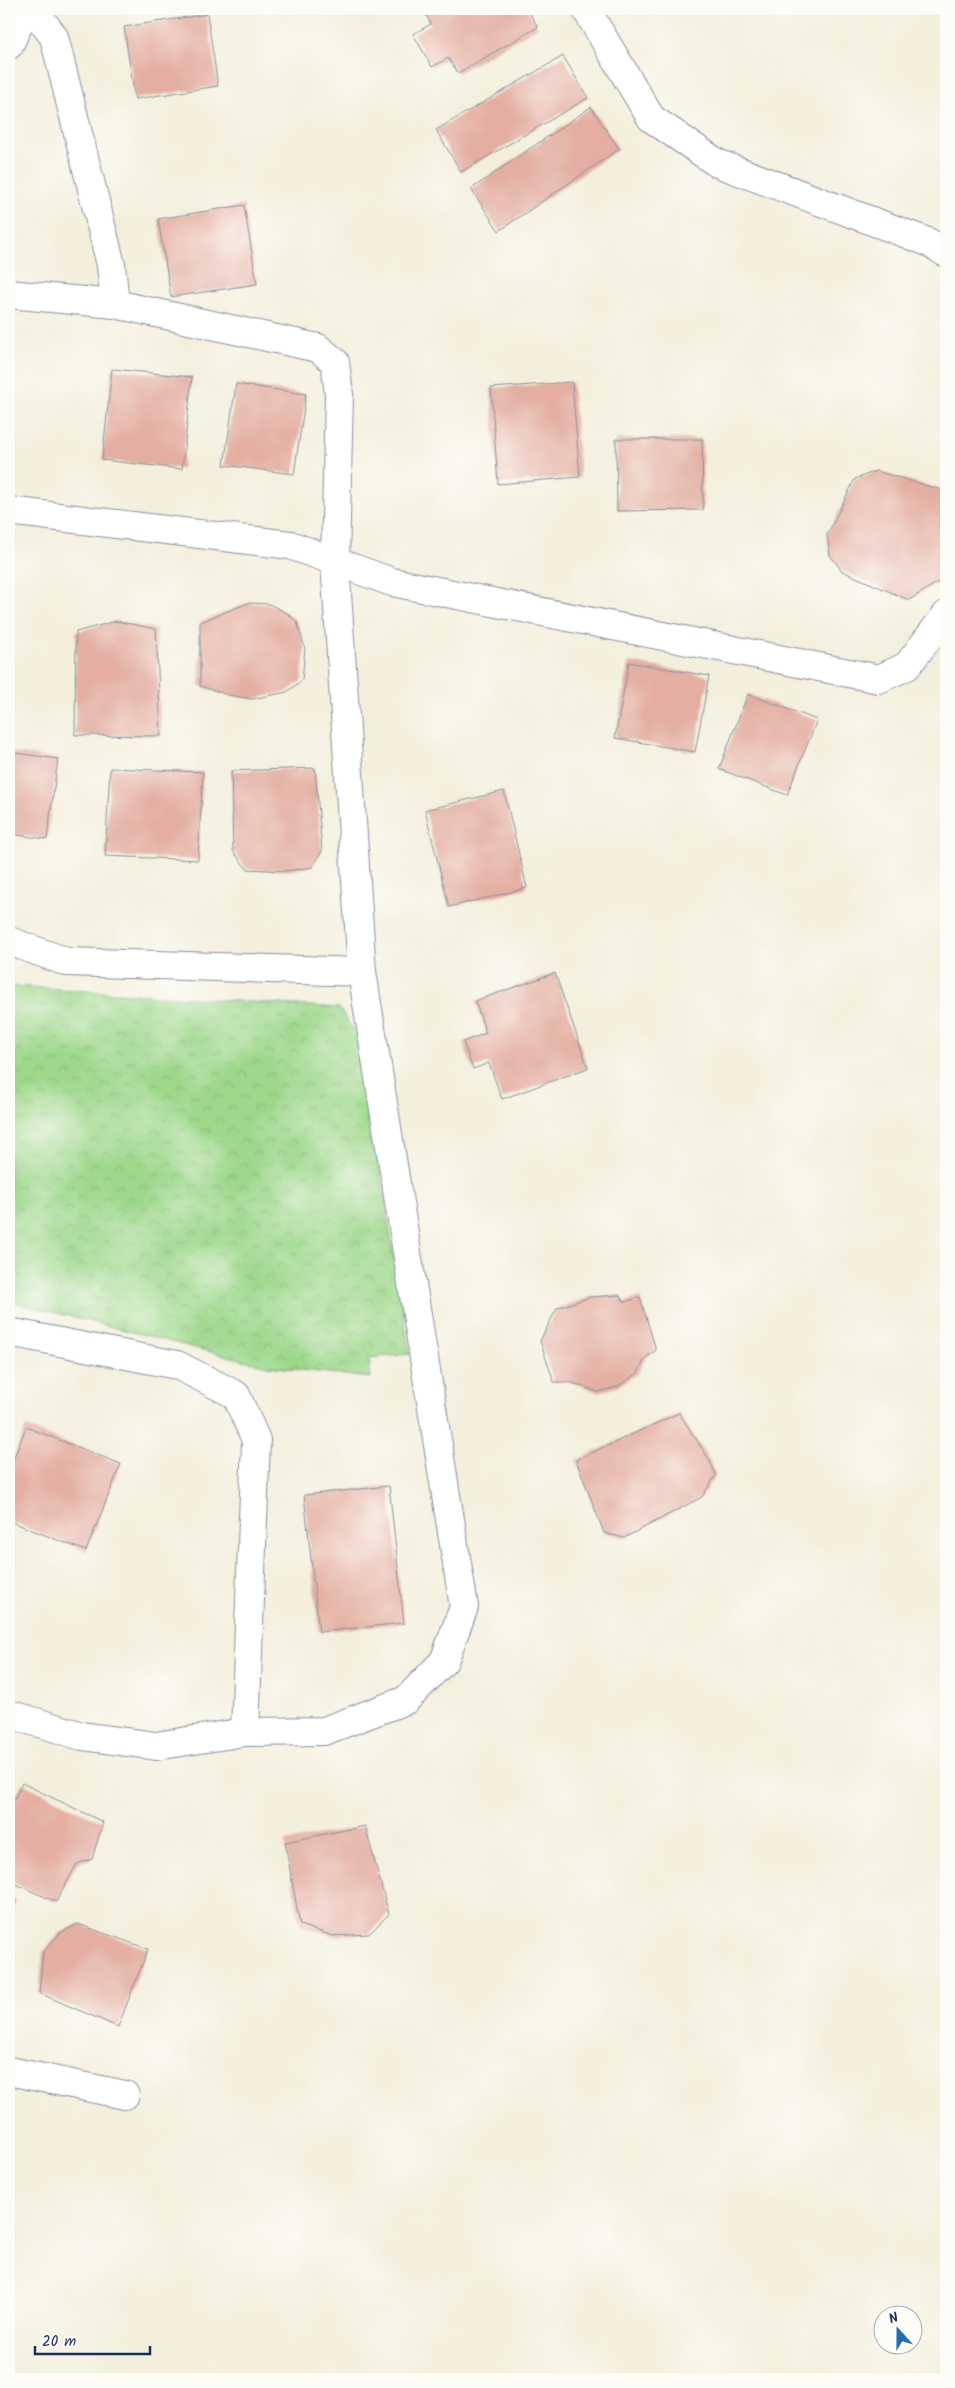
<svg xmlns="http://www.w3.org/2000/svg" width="955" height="2388" font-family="Kalam,sans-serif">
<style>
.park{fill:url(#park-crowns);stroke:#5c8474}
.building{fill:#e4afa2}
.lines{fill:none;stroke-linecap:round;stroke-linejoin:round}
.street-casing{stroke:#878f9d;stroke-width:30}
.street{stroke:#fff;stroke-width:28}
</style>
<defs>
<pattern id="park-crowns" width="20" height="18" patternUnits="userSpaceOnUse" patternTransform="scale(1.25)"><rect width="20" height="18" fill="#9dd88b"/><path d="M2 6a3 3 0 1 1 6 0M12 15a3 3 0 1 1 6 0" fill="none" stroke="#87ba7a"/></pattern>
</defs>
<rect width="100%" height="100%" fill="#fdfcf7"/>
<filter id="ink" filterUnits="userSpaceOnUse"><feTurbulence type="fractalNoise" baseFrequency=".02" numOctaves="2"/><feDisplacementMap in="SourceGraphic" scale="10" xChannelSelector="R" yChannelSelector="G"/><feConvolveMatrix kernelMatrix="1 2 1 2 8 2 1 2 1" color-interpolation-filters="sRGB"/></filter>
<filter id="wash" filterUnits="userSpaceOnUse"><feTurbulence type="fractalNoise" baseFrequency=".0096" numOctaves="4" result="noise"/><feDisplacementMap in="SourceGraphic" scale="20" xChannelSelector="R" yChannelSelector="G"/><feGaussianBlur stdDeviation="1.12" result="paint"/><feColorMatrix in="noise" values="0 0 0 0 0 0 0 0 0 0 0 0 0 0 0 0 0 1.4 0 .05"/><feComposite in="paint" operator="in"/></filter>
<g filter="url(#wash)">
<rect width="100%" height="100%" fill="#f3efdc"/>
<path class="park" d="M15,986L339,1008L358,1037L410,1354L369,1358L371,1378L267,1366L9,1301V1000Z"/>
<g id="blocks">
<g class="building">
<path d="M427,9H527L538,27L458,73L448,58L432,67L413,34L431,24L424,11Z"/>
<path d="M207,14L218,86L135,99L124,27Z"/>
<path d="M563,56L588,98L461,172L436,130Z"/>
<path d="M591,107L619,149L499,231L471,189Z"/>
<path d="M244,205L257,284L171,297L158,219Z"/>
<path d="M112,369L192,377L182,469L102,460Z"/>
<path d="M572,382L580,477L498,484L491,388Z"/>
<path d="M236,384L306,394L294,474L224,465Z"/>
<path d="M616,439H702L703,510L617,511Z"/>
<path d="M876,471L946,491V566L940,581L909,600L842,571L830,555L827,535L855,479Z"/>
<path d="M248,603L269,604L287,613L297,622L305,649L302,680L287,692L252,699L228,695L200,686V622Z"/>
<path d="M116,621L156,629L161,736L75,735L76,632Z"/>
<path d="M629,662L709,676L695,752L615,738Z"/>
<path d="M748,694L817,720L787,795L719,769Z"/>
<path d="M9,752L58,759L47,839L9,834Z"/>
<path d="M110,768L203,772L198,860L105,856Z"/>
<path d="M315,768L322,851L312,867L287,871L247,869L233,851L231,771Z"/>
<path d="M504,791L527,888L449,907L425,810Z"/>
<path d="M555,973L588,1068L502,1099L489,1063L473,1069L463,1042L486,1033L475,1001Z"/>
<path d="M619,1295L625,1302L640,1297L656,1350L645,1359L638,1373L617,1387L598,1392L570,1382H554L540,1341L557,1308L590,1297Z"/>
<path d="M679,1413L709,1459L716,1475L702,1497L624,1538L604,1533L576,1460Z"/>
<path d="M26,1427L121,1464L86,1551L9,1521V1470Z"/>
<path d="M389,1486L404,1623L319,1632L304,1495Z"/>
<path d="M22,1783L103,1822L92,1859L77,1864L56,1902L9,1881V1811Z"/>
<path d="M365,1826L389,1914L369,1934L333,1936L300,1925L285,1842Z"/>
<path d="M9,1899L16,1901L9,1923Z"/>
<path d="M78,1924L148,1949L118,2027L39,1993L43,1952L60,1933Z"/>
</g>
</g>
</g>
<g filter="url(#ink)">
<use href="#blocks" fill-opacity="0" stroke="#878f9d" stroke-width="1"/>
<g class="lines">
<defs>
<g id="street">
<path d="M33,9L54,37L111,265L115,304"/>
<path d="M586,9L651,118L717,163L928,242L946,253"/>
<path d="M9,45L26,9"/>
<path d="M9,294L115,304L318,348L335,362L339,394L335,563L362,972L464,1607L444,1661L406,1700L324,1731L245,1732L156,1746L82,1736L9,1714"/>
<path d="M9,511L290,545L392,582L879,679L907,666L946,615"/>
<path d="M9,941L67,962L362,972"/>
<path d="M9,1332L177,1365L236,1395L256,1440L245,1732"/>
<path d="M9,2071L125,2095"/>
</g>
</defs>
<use href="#street" class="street-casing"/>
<use href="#street" class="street"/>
</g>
</g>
<rect width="955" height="2388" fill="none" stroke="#fdfcf7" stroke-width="30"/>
<g transform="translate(898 2330) rotate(339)"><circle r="24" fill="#fdfcf7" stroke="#a3aaba"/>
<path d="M0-4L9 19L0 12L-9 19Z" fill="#1f6fb2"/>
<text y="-8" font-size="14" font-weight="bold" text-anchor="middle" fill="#1b2f5e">N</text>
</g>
<path d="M35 2346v8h115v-8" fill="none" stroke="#1b2f5e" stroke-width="2.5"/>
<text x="42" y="2346" font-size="15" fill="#1b2f5e" stroke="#fdfcf7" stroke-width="4" paint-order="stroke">20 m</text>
</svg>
